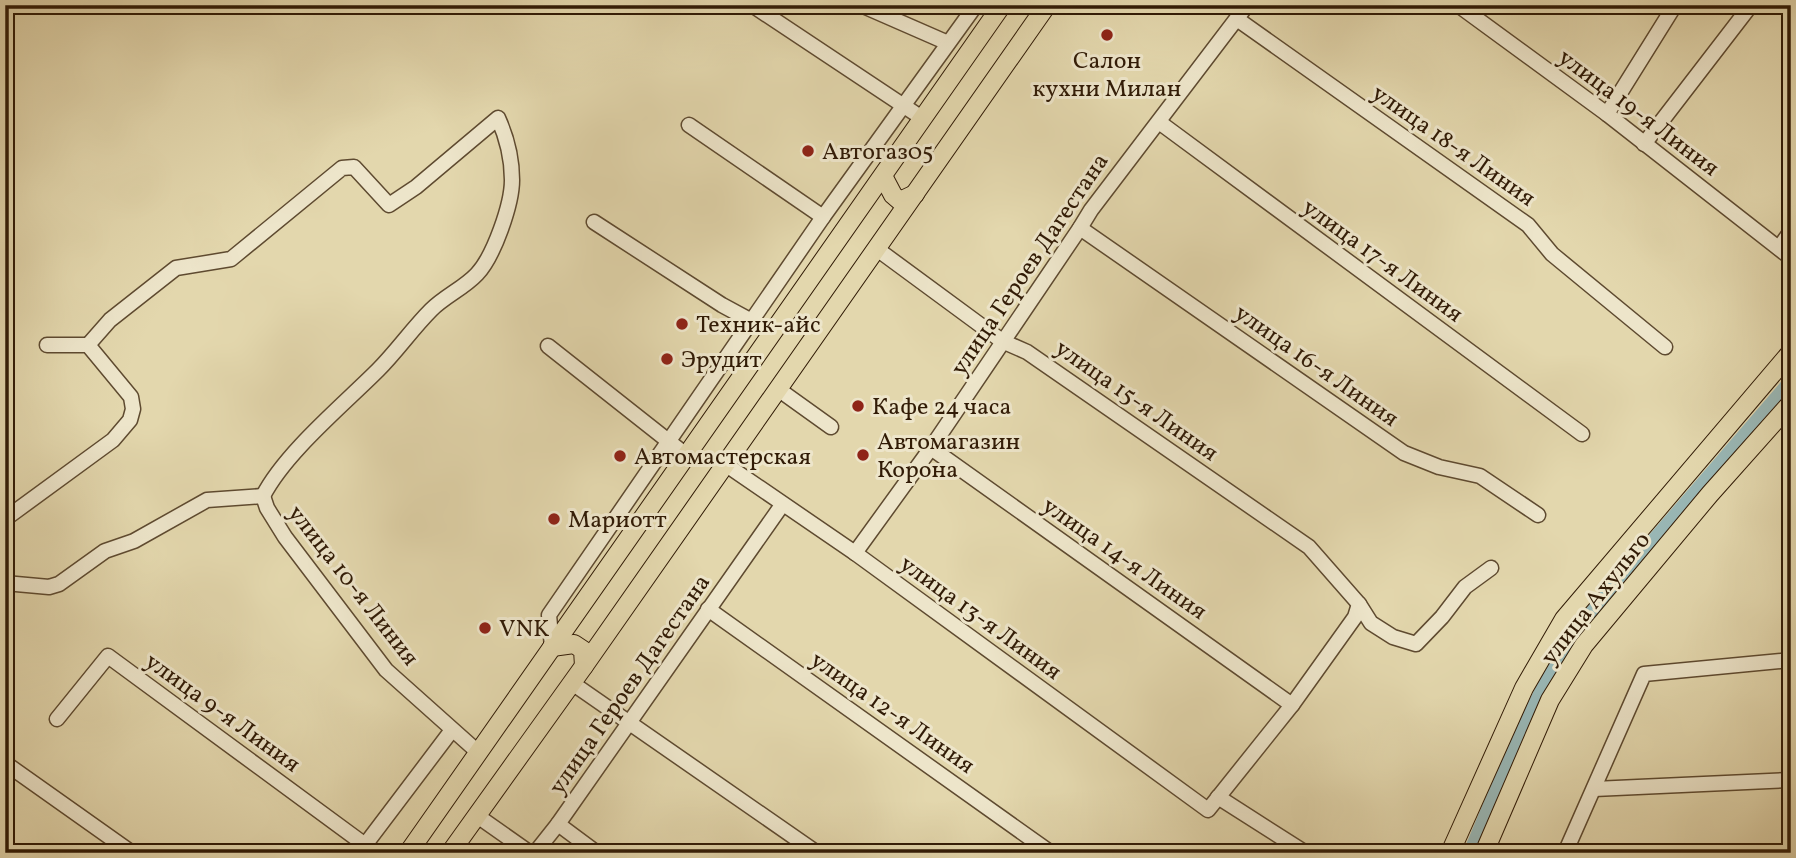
<svg xmlns="http://www.w3.org/2000/svg" width="1796" height="858" font-family="Vollkorn,serif">
<style>
.lines{fill:none;stroke-linecap:round;stroke-linejoin:round}
.canal{stroke:#99b7b5;stroke-width:14}
.minor-casing{stroke:#5e4a30;stroke-width:17}
.major-casing{stroke:#311b06;stroke-width:20}
.minor{stroke:#ede5ca;stroke-width:14}
.major{stroke:#e3d7ad;stroke-width:18}
.poi-dot{fill:#8f2418;stroke:#ede5ca;stroke-width:2.5}
.labels{text-anchor:middle;stroke-width:6;stroke-linejoin:round;paint-order:stroke}
.poi-label{font-size:24px;fill:#311b06;stroke:#ede5ca;text-anchor:start}
.street-label{font-size:24px;fill:#311b06;stroke:#ede5ca}
</style>
<rect width="100%" height="100%" fill="#e3d7ad"/>
<filter id="stains"><feTurbulence type="fractalNoise" baseFrequency=".00286" numOctaves="4"/><feColorMatrix values="0 0 0 0 .2 0 0 0 0 .09 0 0 0 0 .02 0 0 0 .5 -.17"/></filter>
<radialGradient id="worn" r=".72"><stop offset=".6" stop-color="#630" stop-opacity="0"/><stop offset="1" stop-color="#630" stop-opacity=".3"/></radialGradient>
<g class="lines">
<path class="canal" d="M1470,853C1502,776 1532,698 1578,628L1791,381"/>
<defs>
<g id="minor">
<path d="M752,5L922,118"/>
<path d="M861,5L948,43"/>
<path d="M1458,5L1607,114L1791,258"/>
<path d="M1237,19L1528,225L1552,254L1665,347"/>
<path d="M1607,114L1675,5"/>
<path d="M1159,122L1582,434"/>
<path d="M689,125L823,217"/>
<path d="M1644,144L1751,5"/>
<path d="M594,222L722,305L772,332"/>
<path d="M1080,228L1404,453L1439,467L1480,476L1538,515"/>
<path d="M1779,248L1791,231"/>
<path d="M877,249L1002,341L1027,352L1309,547L1359,604L1371,623L1393,637L1416,644L1442,617L1465,587L1491,568"/>
<path d="M88,345L110,320L176,268L231,259L342,168L354,167L389,205L416,187L498,118C507,138 512,158 512,180C512,204 494,256 477,274C464,288 445,296 431,310C412,329 397,351 378,370C343,405 285,453 263,496"/>
<path d="M548,346L686,455"/>
<path d="M778,389L831,427"/>
<path d="M931,448L1292,705"/>
<path d="M725,464L855,553L1208,810L1292,705L1355,617L1359,604"/>
<path d="M263,496L267,508L285,537L386,670L479,753"/>
<path d="M5,519L113,440L130,420L133,409L131,397L88,345H47"/>
<path d="M1790,520H1791"/>
<path d="M855,553L931,448L1080,228L1091,210L1247,5"/>
<path d="M5,583L49,587L59,584L105,551L134,541L207,500L263,496"/>
<path d="M708,609L1051,853"/>
<path d="M552,647L549,615L823,217L976,5"/>
<path d="M572,683L817,853"/>
<path d="M57,719L108,656L376,853"/>
<path d="M5,763L132,853"/>
<path d="M1594,789L1791,780"/>
<path d="M1218,797L1304,852"/>
<path d="M476,815L530,853"/>
<path d="M558,824L597,853"/>
<path d="M359,853L452,730"/>
<path d="M535,853L558,824L782,505"/>
<path d="M1565,853L1644,674L1791,660"/>
<path d="M1790,853L1791,852"/>
</g>
<g id="major">
<path d="M883,176L893,195L900,201L915,194"/>
<path d="M552,647L574,644L583,650L584,666"/>
<path d="M408,853L1002,5"/>
<path d="M450,853L584,666L1047,5"/>
<path d="M1450,853L1524,688L1564,619L1791,352"/>
<path d="M1484,853L1550,700L1584,645L1710,494L1791,403"/>
</g>
</defs>
<use href="#minor" class="minor-casing"/>
<use href="#major" class="major-casing"/>
<use href="#minor" class="minor"/>
<use href="#major" class="major"/>
</g>
<g class="poi-dot">
<circle cx="1107" cy="35" r="7"/>
<circle cx="808" cy="151" r="7"/>
<circle cx="682" cy="324" r="7"/>
<circle cx="667" cy="359" r="7"/>
<circle cx="858" cy="406" r="7"/>
<circle cx="863" cy="455" r="7"/>
<circle cx="620" cy="456" r="7"/>
<circle cx="554" cy="519" r="7"/>
<circle cx="485" cy="628" r="7"/>
</g>
<g class="labels">
<g class="poi-label">
<text x="1107" y="68" text-anchor="middle">Салон<tspan x="1107" dy="28">кухни Милан</tspan></text>
<text x="822" y="159">Автогаз05</text>
<text x="696" y="332">Техник-айс</text>
<text x="681" y="367">Эрудит</text>
<text x="872" y="414">Кафе 24 часа</text>
<text x="877" y="449">Автомагазин<tspan x="877" dy="28">Корона</tspan></text>
<text x="634" y="464">Автомастерская</text>
<text x="568" y="527">Мариотт</text>
<text x="499" y="636">VNK</text>
</g>
<g class="street-label">
<text transform="translate(1639 112) rotate(37)" y="8">улица 19-я Линия</text>
<text transform="translate(1454 145) rotate(35)" y="8">улица 18-я Линия</text>
<text transform="translate(1383 260) rotate(36)" y="8">улица 17-я Линия</text>
<text transform="translate(1029 264) rotate(-56)" y="8">улица Героев Дагестана</text>
<text transform="translate(1317 365) rotate(35)" y="8">улица 16-я Линия</text>
<text transform="translate(1137 400) rotate(35)" y="8">улица 15-я Линия</text>
<text transform="translate(1125 558) rotate(35)" y="8">улица 14-я Линия</text>
<text transform="translate(354 585) rotate(52)" y="8">улица 10-я Линия</text>
<text transform="translate(1595 598) rotate(-52)" y="8">улица Ахульго</text>
<text transform="translate(981 617) rotate(36)" y="8">улица 13-я Линия</text>
<text transform="translate(629 684) rotate(-55)" y="8">улица Героев Дагестана</text>
<text transform="translate(223 712) rotate(36)" y="8">улица 9-я Линия</text>
<text transform="translate(893 712) rotate(35)" y="8">улица 12-я Линия</text>
</g>
</g>
<rect width="1796" height="858" fill="none" stroke="#e3d7ad" stroke-width="28"/>
<rect x="7" y="7" width="1782" height="844" fill="none" stroke="#311b06" stroke-width="3.5"/>
<rect x="14" y="14" width="1768" height="830" fill="none" stroke="#311b06" stroke-width="2"/>
<rect width="100%" height="100%" filter="url(#stains)"/>
<rect width="100%" height="100%" fill="url(#worn)"/>
</svg>
